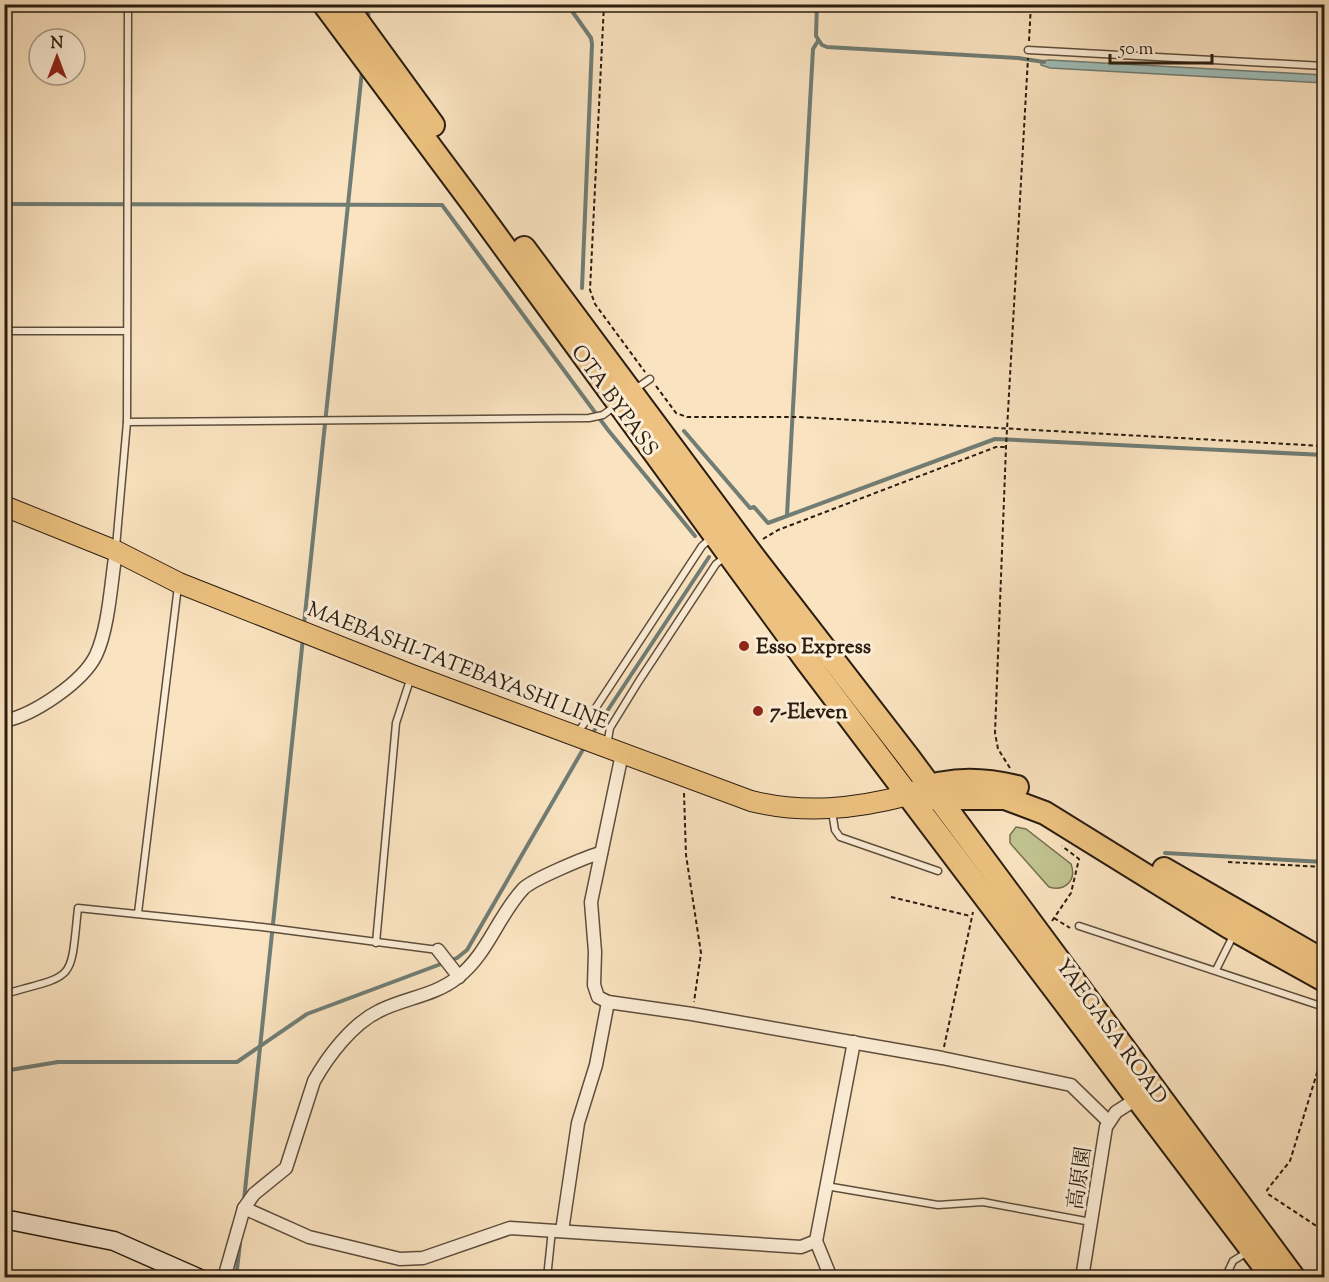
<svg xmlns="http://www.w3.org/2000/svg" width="1329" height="1282" font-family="'Sorts Mill Goudy','Noto Serif JP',serif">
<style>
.green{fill:#c1c390;stroke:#767050;stroke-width:1.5}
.water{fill:#9fbdb8;stroke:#707d75;stroke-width:1.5}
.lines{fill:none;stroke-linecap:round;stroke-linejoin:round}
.stream{stroke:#707d75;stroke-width:4}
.lane-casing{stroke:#5e4e3c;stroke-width:9}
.street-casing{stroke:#5e4e3c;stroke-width:15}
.secondary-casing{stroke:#2a1d10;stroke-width:21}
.primary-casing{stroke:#2a1d10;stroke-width:22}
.highway-casing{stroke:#2a1d10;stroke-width:26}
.path{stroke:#2a1d10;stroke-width:2;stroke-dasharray:4.5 3;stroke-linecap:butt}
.lane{stroke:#fcedd6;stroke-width:6}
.street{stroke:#fcedd6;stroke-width:12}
.secondary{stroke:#fcedd6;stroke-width:18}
.primary{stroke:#edc280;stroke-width:20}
.highway{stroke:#edc280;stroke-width:22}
.poi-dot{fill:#8f2418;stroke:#fcedd6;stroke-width:2}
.labels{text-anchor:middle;stroke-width:6;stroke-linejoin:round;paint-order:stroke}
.street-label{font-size:21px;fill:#2a1d10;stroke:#fcedd6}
.poi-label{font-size:21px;font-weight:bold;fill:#2a1d10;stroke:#fcedd6;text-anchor:start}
</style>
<rect width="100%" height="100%" fill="#fae3c0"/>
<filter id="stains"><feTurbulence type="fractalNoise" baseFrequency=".00333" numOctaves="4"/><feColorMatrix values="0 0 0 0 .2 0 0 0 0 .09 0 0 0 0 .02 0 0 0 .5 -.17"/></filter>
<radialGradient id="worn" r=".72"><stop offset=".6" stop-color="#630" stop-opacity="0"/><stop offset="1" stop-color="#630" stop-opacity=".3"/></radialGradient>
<path class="green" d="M1016,827L1026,829L1071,864C1077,880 1065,892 1049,887L1010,843V835Z"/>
<path class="water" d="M1049,60L1324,75V83L1050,68L1041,65V61Z"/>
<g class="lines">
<g class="stream">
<path d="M567,4L591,38L592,44L582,288"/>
<path d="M817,4L816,36L822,45L827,47L1018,58L1044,62"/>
<path d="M368,19L369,4"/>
<path d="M4,204L442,205L608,430L695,536"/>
<path d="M684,431L750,508L754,507L768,523L995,439L1324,455"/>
<path d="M787,515L813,49L818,41"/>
<path d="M304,624L362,71"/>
<path d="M592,734L709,557"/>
<path d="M1165,853L1324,862"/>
<path d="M4,1071L58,1062H237L307,1014L457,958L467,950L585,746"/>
<path d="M244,1200L303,638"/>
<path d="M236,1278L240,1243"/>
</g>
<defs>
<g id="lane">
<path d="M1028,50L1324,66"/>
<path d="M4,331H126"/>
<path d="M634,390L650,379"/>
<path d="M127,422L589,418L603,415L615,406"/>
<path d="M116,547L127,422L128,4"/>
<path d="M576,734L591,715L702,546L711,538"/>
<path d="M607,745L610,728L639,681L716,564L725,557"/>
<path d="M832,812L835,830L840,837L938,871"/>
<path d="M138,913L178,586"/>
<path d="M1079,926L1324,1007"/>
<path d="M376,943L396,723L411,677"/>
<path d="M1216,970L1234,934"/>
<path d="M4,994C77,974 70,983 78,908L262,927L438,950"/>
<path d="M826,1186L938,1205L983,1202L1091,1222"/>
<path d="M547,1278L552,1230"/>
<path d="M1225,1278L1233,1261L1249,1251"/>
</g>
<g id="street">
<path d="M4,721C34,715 83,682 96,655C109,627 111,582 116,551"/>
<path d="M622,754L591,902L595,952L594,985L598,997L608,1002L692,1014L942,1058L1071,1085L1108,1121"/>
<path d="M438,950L459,977"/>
<path d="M244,1208L309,1237L400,1259L423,1258L510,1228L801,1247L816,1241"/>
<path d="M562,1231L578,1123L596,1065L608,1002"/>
<path d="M224,1278L244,1208L254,1194L286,1168L314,1081C328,1056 352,1024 379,1011C404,998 435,996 458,977C487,955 498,916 523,889C531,880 588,856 601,853"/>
<path d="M831,1278L816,1241L854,1042"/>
<path d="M1082,1278L1106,1127L1116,1112L1138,1098"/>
</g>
<path id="secondary" d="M4,1219L114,1241L198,1278"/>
<path id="primary" d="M4,506L116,551L179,583L412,675L751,801C804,814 855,809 908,795"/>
<g id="highway">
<path d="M324,4L473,204L806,660L1273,1278"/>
<path d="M345,4L433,125"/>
<path d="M524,248L753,556L909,758L1294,1278"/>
<path d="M918,791C950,777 984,779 1017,787"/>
<path d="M925,798H1005L1045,813L1229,927L1324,980"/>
<path d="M1164,869L1324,961"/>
</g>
</defs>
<use href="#lane" class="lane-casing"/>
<use href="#street" class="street-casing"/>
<use href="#secondary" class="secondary-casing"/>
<use href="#primary" class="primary-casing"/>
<use href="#highway" class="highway-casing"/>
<g class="path">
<path d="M604,4L590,290L595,304L645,372"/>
<path d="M1029,41L1031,4"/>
<path d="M656,386L676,413L687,417H799L1324,446"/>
<path d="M763,539L778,530L996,447H1006"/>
<path d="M1010,768L998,749L995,733L1006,447L1028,58"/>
<path d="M684,793L686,855L701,953L694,1002"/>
<path d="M1228,862L1324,867"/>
<path d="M891,897L970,916"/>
<path d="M1054,918L1070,928"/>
<path d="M1052,921L1071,893L1079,859L1062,846"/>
<path d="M944,1047L973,912"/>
<path d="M1324,1050L1290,1161L1267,1190L1268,1194L1324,1231"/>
</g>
<use href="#lane" class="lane"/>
<use href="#street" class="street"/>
<use href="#secondary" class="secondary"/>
<use href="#primary" class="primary"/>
<use href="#highway" class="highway"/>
</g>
<g class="poi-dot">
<circle cx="744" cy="646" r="6"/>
<circle cx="758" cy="711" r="6"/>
</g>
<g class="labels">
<g class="street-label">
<text transform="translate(615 400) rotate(54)" y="7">OTA BYPASS</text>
<text transform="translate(458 665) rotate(21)" y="7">MAEBASHI-TATEBAYASHI LINE</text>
<text transform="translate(1112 1031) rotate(54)" y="7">YAEGASA ROAD</text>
<text transform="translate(1079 1178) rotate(-82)" y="7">高原園</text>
</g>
<g class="poi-label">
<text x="756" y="653">Esso Express</text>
<text x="770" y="718">7-Eleven</text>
</g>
</g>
<rect width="1329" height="1282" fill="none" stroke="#fae3c0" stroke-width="24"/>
<rect x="6" y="6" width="1317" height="1270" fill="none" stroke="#2a1d10" stroke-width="3"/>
<rect x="12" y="12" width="1305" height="1258" fill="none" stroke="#2a1d10" stroke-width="1.5"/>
<g transform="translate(57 57)"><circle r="28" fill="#fcedd6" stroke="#a89a87" stroke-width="1.5"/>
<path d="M0-4.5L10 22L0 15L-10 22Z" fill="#8f2418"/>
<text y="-9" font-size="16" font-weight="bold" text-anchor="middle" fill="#2a1d10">N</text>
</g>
<path d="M1110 54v9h102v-9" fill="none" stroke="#2a1d10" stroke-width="3"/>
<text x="1119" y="54" font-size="18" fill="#2a1d10" stroke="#fcedd6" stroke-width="4.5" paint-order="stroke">50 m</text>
<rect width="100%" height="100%" filter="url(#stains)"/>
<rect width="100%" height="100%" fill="url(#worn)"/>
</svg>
